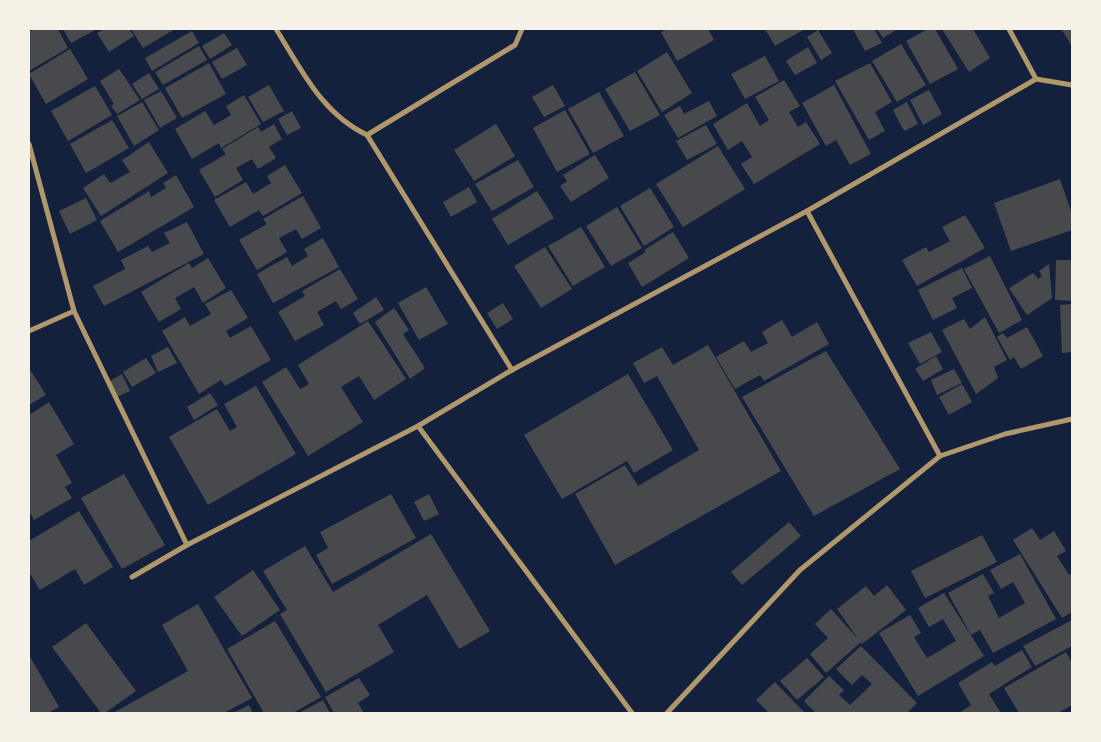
<svg xmlns="http://www.w3.org/2000/svg" width="1101" height="742" font-family="Cabin,sans-serif">
<style>
.building{fill:#48494c}
.lines{fill:none;stroke-linecap:round;stroke-linejoin:round}
.minor{stroke:#b1986c;stroke-width:5}
</style>
<rect width="100%" height="100%" fill="#14213d"/>
<g class="building">
<path d="M35,29H58L68,48L29,71V32Z"/>
<path d="M63,29H97L71,43Z"/>
<path d="M105,29H129L134,36L109,52L97,33Z"/>
<path d="M131,29H175L143,48Z"/>
<path d="M668,29H708L714,40L677,61L661,32Z"/>
<path d="M765,29H805L775,46Z"/>
<path d="M853,29H874L882,43L865,51Z"/>
<path d="M877,29H898L883,38Z"/>
<path d="M928,29H935L958,69L930,84L906,41Z"/>
<path d="M942,29H973L990,58L969,72Z"/>
<path d="M1061,29H1072V47L1067,38Z"/>
<path d="M818,30L832,53L821,60L807,37Z"/>
<path d="M192,31L199,43L152,71L145,58Z"/>
<path d="M224,33L232,45L210,59L202,46Z"/>
<path d="M901,44L926,85L897,102L872,61Z"/>
<path d="M199,46L207,60L163,85L155,72Z"/>
<path d="M808,47L817,63L795,75L786,61Z"/>
<path d="M237,48L247,65L222,79L212,62Z"/>
<path d="M70,49L88,79L46,104L29,74Z"/>
<path d="M667,52L692,93L662,112L637,71Z"/>
<path d="M765,56L779,81L745,99L731,74Z"/>
<path d="M209,63L226,94L182,118L165,88Z"/>
<path d="M870,63L892,102L875,112L885,131L869,140L835,81Z"/>
<path d="M119,69L140,100L117,114L111,106L114,104L100,81Z"/>
<path d="M635,72L660,115L630,131L605,89Z"/>
<path d="M149,73L159,89L142,99L132,84Z"/>
<path d="M784,80L800,106L789,112L798,127L806,122L820,144L754,184L741,164L752,157L742,141L728,150L713,124L747,103L760,126L769,120L755,97Z"/>
<path d="M269,85L284,111L263,122L248,97Z"/>
<path d="M553,85L565,106L544,117L532,97Z"/>
<path d="M834,85L871,154L850,165L836,140L826,146L802,103Z"/>
<path d="M95,86L112,115L68,141L51,111Z"/>
<path d="M929,90L942,114L923,125L910,100Z"/>
<path d="M161,91L177,118L160,128L144,100Z"/>
<path d="M599,92L624,136L593,153L568,109Z"/>
<path d="M244,95L261,124L221,148L219,143L192,159L175,129L205,111L214,125L231,115L226,106Z"/>
<path d="M709,101L717,116L678,138L664,115L680,106L684,114Z"/>
<path d="M142,102L159,130L134,146L117,116Z"/>
<path d="M907,102L918,124L904,131L893,110Z"/>
<path d="M565,110L590,154L557,172L533,128Z"/>
<path d="M292,111L301,128L287,135L278,119Z"/>
<path d="M112,120L129,148L86,173L70,144Z"/>
<path d="M274,124L282,139L269,147L276,158L258,169L252,159L236,168L243,180L215,197L199,170L226,154L222,149L258,127L261,132Z"/>
<path d="M496,124L515,156L474,181L454,150Z"/>
<path d="M706,125L717,144L687,160L676,141Z"/>
<path d="M149,142L168,173L101,216L83,188L104,174L110,183L130,172L122,160Z"/>
<path d="M718,146L745,189L683,227L656,184Z"/>
<path d="M595,155L609,178L571,202L560,186L567,181L563,175Z"/>
<path d="M518,160L534,187L492,211L475,184Z"/>
<path d="M285,165L302,193L263,216L259,210L230,227L214,200L246,182L253,194L271,183L267,176Z"/>
<path d="M176,175L194,207L118,252L100,221L149,191L151,197L166,188L163,183Z"/>
<path d="M1060,179L1072,214V230L1011,251L994,203Z"/>
<path d="M469,187L477,202L451,217L443,202Z"/>
<path d="M650,188L674,227L644,246L620,206Z"/>
<path d="M537,191L554,218L508,245L492,219Z"/>
<path d="M303,196L321,228L302,239L296,229L279,238L287,252L257,270L239,240L267,224L263,219Z"/>
<path d="M86,198L97,220L70,234L59,211Z"/>
<path d="M617,207L642,248L611,266L586,226Z"/>
<path d="M965,215L985,248L917,286L902,260L926,247L929,252L950,241L942,227Z"/>
<path d="M187,222L204,254L104,306L93,286L125,269L121,260L148,246L152,252L170,243L164,233Z"/>
<path d="M581,227L605,267L573,286L548,246Z"/>
<path d="M673,232L689,258L642,287L628,263L646,252L644,250Z"/>
<path d="M323,238L339,267L273,303L257,274L287,257L292,266L308,256L304,249Z"/>
<path d="M545,247L572,289L541,308L514,266Z"/>
<path d="M990,256L1022,320L999,333L964,269Z"/>
<path d="M208,258L226,288L203,303L194,287L175,298L181,309L159,322L141,292L189,263L192,268Z"/>
<path d="M1056,260H1072V301L1055,300Z"/>
<path d="M1049,264L1052,298L1027,315L1009,288L1033,273L1038,279L1042,276L1039,271Z"/>
<path d="M962,268L972,288L952,298L957,308L933,320L918,290Z"/>
<path d="M340,269L358,299L341,309L336,301L317,312L324,325L295,341L278,312L305,296L302,291Z"/>
<path d="M426,287L448,324L419,340L398,303Z"/>
<path d="M231,290L248,318L226,331L230,338L251,326L271,360L225,386L221,380L199,394L162,331L185,317L190,326L211,314L205,304Z"/>
<path d="M376,297L384,310L360,324L353,313Z"/>
<path d="M503,303L513,319L497,329L487,313Z"/>
<path d="M1072,304V352L1062,353L1060,305Z"/>
<path d="M394,308L409,330L403,334L425,368L410,379L375,322Z"/>
<path d="M985,317L1007,360L994,367L998,378L976,394L942,330L964,319L970,329Z"/>
<path d="M782,320L792,337L817,322L829,344L764,381L760,375L735,389L716,357L744,341L751,352L768,343L762,332Z"/>
<path d="M368,321L406,379L374,400L359,376L341,387L363,422L308,456L262,382L286,367L300,389L309,384L298,365Z"/>
<path d="M1027,327L1043,356L1021,369L1014,357L1010,360L997,337L1003,333L1007,338Z"/>
<path d="M931,332L942,352L920,364L908,343Z"/>
<path d="M708,345L781,471L615,565L575,494L625,465L638,486L699,450L657,376L644,383L633,363L662,347L673,365Z"/>
<path d="M168,347L177,363L158,372L151,356Z"/>
<path d="M826,351L900,469L814,516L742,397Z"/>
<path d="M936,356L943,369L923,381L915,369Z"/>
<path d="M146,358L156,373L132,387L123,372Z"/>
<path d="M954,369L962,383L937,395L931,380Z"/>
<path d="M31,371L46,395L29,405V373Z"/>
<path d="M122,374L130,391L117,397L110,381Z"/>
<path d="M628,374L673,450L634,473L627,461L562,499L524,435Z"/>
<path d="M962,384L972,402L949,415L939,397Z"/>
<path d="M256,386L296,454L208,505L169,437L217,409L230,431L237,427L224,404Z"/>
<path d="M210,393L218,405L194,420L187,407Z"/>
<path d="M49,402L74,444L56,455L72,483L65,487L72,498L34,520L29,511V415Z"/>
<path d="M124,474L165,545L122,569L81,498Z"/>
<path d="M391,494L416,538L332,584L316,555L328,548L320,532Z"/>
<path d="M429,494L439,514L424,521L414,502Z"/>
<path d="M79,511L113,567L84,585L75,569L40,590L29,572V541Z"/>
<path d="M789,522L801,536L742,585L731,572Z"/>
<path d="M1032,528L1040,540L1054,531L1066,551L1057,556L1069,575L1072,573V612L1062,618L1013,540Z"/>
<path d="M431,534L490,631L459,649L427,595L378,625L394,652L326,692L280,614L287,610L263,571L305,546L333,592Z"/>
<path d="M982,535L997,562L925,598L911,571Z"/>
<path d="M1020,554L1056,619L993,653L980,630L971,635L948,593L983,574L994,593L988,596L999,618L1025,603L1013,582L1001,589L990,570Z"/>
<path d="M253,570L280,610L242,636L214,597Z"/>
<path d="M887,585L906,610L862,644L861,642L826,673L810,654L828,638L815,624L831,609L859,640L837,609L866,586L874,596Z"/>
<path d="M944,593L984,656L918,696L879,633L910,615L921,633L914,637L927,658L956,641L943,619L929,627L918,608Z"/>
<path d="M198,604L252,698L224,713H113L188,671L162,625Z"/>
<path d="M1072,620V646L1035,666L1023,646Z"/>
<path d="M275,621L321,697L293,713H264L227,649Z"/>
<path d="M86,623L136,691L105,713H101L52,647Z"/>
<path d="M861,646L917,703L907,713H816L804,701L829,676L844,690L839,695L850,705L872,684L862,675L852,685L836,669Z"/>
<path d="M1022,650L1032,667L989,694L1001,713H959L971,705L958,683L992,662L995,666Z"/>
<path d="M1066,652L1072,663V705L1058,713H1019L1004,688Z"/>
<path d="M29,655L59,707L48,713H29Z"/>
<path d="M807,658L824,677L797,700L780,681Z"/>
<path d="M359,678L370,695L358,703L364,713H334L325,697Z"/>
<path d="M775,682L805,713H769L756,700Z"/>
<path d="M323,700L330,713H299Z"/>
<path d="M249,705L253,713H233Z"/>
</g>
<g class="lines">
<g class="minor">
<path d="M276,29C301,69 322,114 367,135L515,45L522,29"/>
<path d="M1009,29L1036,79"/>
<path d="M367,135L512,370"/>
<path d="M29,144L74,311L187,545"/>
<path d="M807,211L940,456"/>
<path d="M29,331L74,311"/>
<path d="M418,426L632,713"/>
<path d="M132,577L187,545L418,426L512,370L807,211L1036,79L1072,85"/>
<path d="M667,713L800,570L940,456L1005,434L1072,419"/>
</g>
</g>
<rect width="1101" height="742" fill="none" stroke="#f6f1e7" stroke-width="60"/>
</svg>
